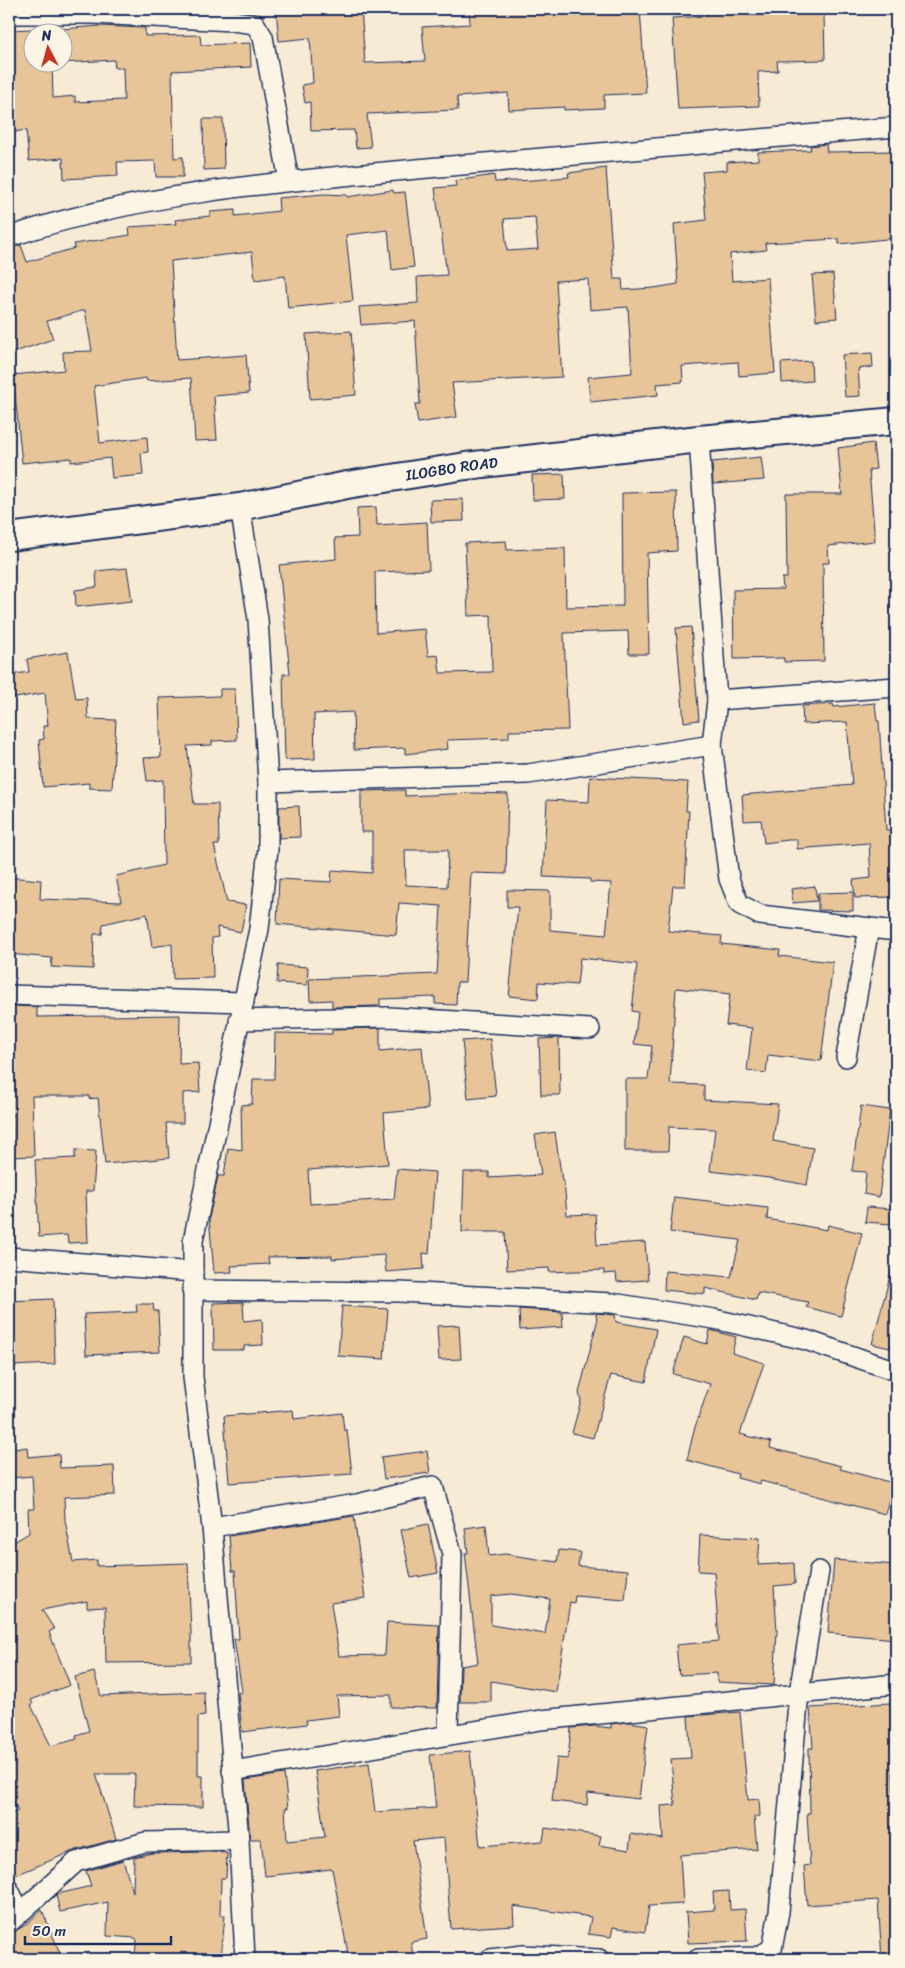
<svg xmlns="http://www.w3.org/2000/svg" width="905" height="1968" font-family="Sriracha,sans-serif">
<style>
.building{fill:#e8c499;stroke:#1b2f5e;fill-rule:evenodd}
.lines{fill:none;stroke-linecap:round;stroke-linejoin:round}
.street-casing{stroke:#1b2f5e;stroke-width:22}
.secondary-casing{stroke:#1b2f5e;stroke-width:30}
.street{stroke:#fcf5e5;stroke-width:19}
.secondary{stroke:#fcf5e5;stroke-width:26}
.labels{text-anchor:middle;stroke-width:4.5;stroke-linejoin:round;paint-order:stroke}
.street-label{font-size:15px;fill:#1b2f5e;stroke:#fcf5e5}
</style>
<rect width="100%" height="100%" fill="#f8ebd6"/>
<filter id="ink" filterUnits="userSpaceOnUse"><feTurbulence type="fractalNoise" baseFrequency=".02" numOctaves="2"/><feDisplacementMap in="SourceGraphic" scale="10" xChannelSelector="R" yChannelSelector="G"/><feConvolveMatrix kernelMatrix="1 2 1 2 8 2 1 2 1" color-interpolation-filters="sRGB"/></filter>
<g filter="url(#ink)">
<g class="building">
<path d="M276,9H361L365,63L425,61L422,27L470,24L469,9H640L646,93L604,95V108L564,110V107L509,110L508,93L457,97L458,110L367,114L371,147L356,148L354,130L311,131L310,102L305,103L302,85L313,83L310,38L279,41Z"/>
<path d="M706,9H756V15L824,13L825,60L777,61L778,71L758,72L759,106L678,109L672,18L707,16Z"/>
<path d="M99,26L145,28V36L200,35L201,45L250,43L251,67L172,71L174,158L183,157V177H156L155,161L117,162L118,176L64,179L63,158L29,161L26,130L9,133V30L32,29V62H52L53,98L75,96V102L124,100L123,68H115L114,60L62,63V29Z"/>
<path d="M203,119H223L224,169L204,170Z"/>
<path d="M826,144L827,152L896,151V238L839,244V239L765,243L766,250L730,254L732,281L768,278L775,373L739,376L738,362L682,366L683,382L657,384L658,395L590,402L588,377L632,373L628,307L590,310L588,279L556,281L562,377L452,383L457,417L418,423L415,404H420L415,321L361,325L359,307L418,303L417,277L447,275L435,188L456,186L455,181L494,175L495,182L533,180L569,177L568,173L606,168L614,279H622L623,290L654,288L678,284L674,224L706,220L702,172L727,170V162L758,160V152L811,150L810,146ZM535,217L538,249L507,251L504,219Z"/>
<path d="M393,190L394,193L405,192L414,267L392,270L388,230L346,235L353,301L288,308L285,276L255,280L252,252L171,261L177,360L246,355L249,393L214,396L217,440L195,441L191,378L147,381L146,378L94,386L100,443L147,437L148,452L141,453L143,475L112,478L110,458L71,462V458L22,463L13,375L64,370L63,352L92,351L85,310L47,321L53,339L9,354V248L21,245L27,262L75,248L74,244L130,235L129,227L176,224L175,220L210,216V212L235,210V216L279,211L278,198L324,194L347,195V197Z"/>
<path d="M833,274L837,318L816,320L812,275Z"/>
<path d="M351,331L356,395L310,399L306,334Z"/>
<path d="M872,353L873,367L858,369L860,396L845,397L842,355Z"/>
<path d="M811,361L812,381L782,383L781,363Z"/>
<path d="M873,443L876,469L869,470L875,541L828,546L829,563H823L824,661L784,662V658L734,659L733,590L783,589L782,578H787L786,494H842L838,448Z"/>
<path d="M761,457L764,480L713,484L712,462Z"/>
<path d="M564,474L565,499L533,500L532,475Z"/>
<path d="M676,492L677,551L647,553L649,654H629L628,631L564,633L568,730L509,731V738L447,740L448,749L405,754V748L354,750L353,712L314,714L315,759L285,760L283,674H290L279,565L336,559L335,538L358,537L357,508L376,507L377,525L427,522L429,570L375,572L376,633L425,629L428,656L438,655L440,673L492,672L491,615L468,616L465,543L506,541L507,550L565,548L566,607L623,606L622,493Z"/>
<path d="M463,499L464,521L431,522L430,500Z"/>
<path d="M127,568L132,601L76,607L75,590L97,587L96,571Z"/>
<path d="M691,627L699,720L684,722L676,628Z"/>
<path d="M68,652L76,699L87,698L88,719L116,720L112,789L89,788V783L43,787L39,740L44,739L43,726H48L45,693L9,699V675L29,672L27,659Z"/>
<path d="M220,689H235L237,740L212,741V745L187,746L194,804H218L219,845H214L227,902L246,905L241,932L217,927L218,937L212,938L213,978L173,979L172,944L152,947L147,914L103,924L102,934H94L93,969L51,967L52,958L9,954V877L41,880L40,899L121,902L116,876L164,865L163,780L147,781L144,758L161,757L159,698L220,696Z"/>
<path d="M875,703L877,721H879L886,830H896V897L855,898L853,880L871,878L869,843L797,849V839L764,843L761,820L744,821L742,795L852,785L847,722L803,724L802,706L833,704L834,707Z"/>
<path d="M590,777L688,782L686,811H689L685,886H673L668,931L722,936L721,944L780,950L779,956L833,962L821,1061L768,1055L766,1073L747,1071L752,1028L726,1025L730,994L676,988L670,1084L704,1085V1100L778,1104L773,1141L813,1148L807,1185L769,1178L710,1171L715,1129L669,1127L668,1151H625V1079H648L652,1046L634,1044L638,1012L632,1011L637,964L580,958L577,985L539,982L538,999L509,996L518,907H507V890L550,891V930L606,935L611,883L590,882V879L543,877L547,800L589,802Z"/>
<path d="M405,790V796L474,793L508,794L506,874L471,873L465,982H457L456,1005L435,1004V997L380,999V1006L332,1007V1000L310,1001L309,979L437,974L441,906L399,903L396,935L277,924L279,879L331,882L332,870L372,873V832H361V791ZM405,850H448L447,887L406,885Z"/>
<path d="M299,806L300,837L279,838V807Z"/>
<path d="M815,886L817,901L793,903L791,889Z"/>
<path d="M853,892V911L818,910V893Z"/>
<path d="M278,965L308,967L307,985L277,983Z"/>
<path d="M9,1006L37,1007V1017L180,1015L179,1064L198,1063L200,1092L183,1093V1123H166L169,1158L105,1164L98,1098L89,1099V1096H32L34,1156L13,1157L12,1114H9Z"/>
<path d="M380,1028V1051L422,1047L428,1109L384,1113L388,1164L308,1170L310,1204L394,1199L397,1169L435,1172L429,1254L423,1253L424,1269L386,1272L384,1255L332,1259V1256L268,1257L269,1264L231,1266L232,1272L214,1273L209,1218L218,1176H224L228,1148L242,1150L241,1105L252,1104L253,1079H274L275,1033L332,1034V1029Z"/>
<path d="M559,1038L560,1095H541L539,1039Z"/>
<path d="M490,1039L496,1096L468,1099L462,1041Z"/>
<path d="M861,1106L890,1110L879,1197L864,1194L866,1172L852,1171Z"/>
<path d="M555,1132L562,1181H564L567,1215L595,1214L597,1245L645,1242L648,1280L617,1282L616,1273L604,1274V1270L549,1272V1268L507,1270L505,1232H462L464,1172H489V1178L541,1175L535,1135Z"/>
<path d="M75,1150L96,1151L93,1191H86L88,1242L68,1243L67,1235L39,1237L35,1160L75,1158Z"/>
<path d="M674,1197L768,1208L767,1219L827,1230L828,1225L862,1233L841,1316L806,1307L808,1302L758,1293L756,1300L705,1288V1294L664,1290L665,1271L731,1277L740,1240L670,1232Z"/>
<path d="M867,1207L892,1209L891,1224L865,1222Z"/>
<path d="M891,1272L896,1273V1323L890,1348L872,1344Z"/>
<path d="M53,1299L55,1364L10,1366L9,1301Z"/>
<path d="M243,1302L244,1321L262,1319L263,1345L244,1346V1350H214L213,1303Z"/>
<path d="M136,1304H153L154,1311H158L160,1352L86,1355L84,1314L137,1312Z"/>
<path d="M342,1306L388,1309L384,1359L338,1356Z"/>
<path d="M519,1309L562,1312L563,1327L520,1330Z"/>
<path d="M596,1313L615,1315L616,1322L656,1329L646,1382L611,1375L593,1438L572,1433L581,1400L579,1393L597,1322Z"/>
<path d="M459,1325L461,1359L439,1360L437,1326Z"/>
<path d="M710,1330L736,1337L732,1353L764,1363L740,1434L771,1442L770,1448L841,1466L840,1469L893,1483L885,1514L761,1481L760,1484L737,1478L738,1474L687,1460L694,1430L710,1384L673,1374L684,1337L707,1344Z"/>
<path d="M293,1410L294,1419L342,1413L344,1430H347L352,1474L229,1483L224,1416Z"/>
<path d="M27,1447L28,1457L59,1454L60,1468L114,1466L115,1495L64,1497L65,1520L73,1562L97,1560V1566L188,1563L191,1633V1662L106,1663L105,1607L87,1608V1601L42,1610L54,1629L49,1632L70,1685L31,1700L33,1704L31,1705L51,1746L77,1739L76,1735L89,1731L75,1677L94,1672L101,1696L204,1692L205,1716L198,1717V1776H203V1807L134,1806L135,1774H96L116,1839L73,1851L16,1875L9,1856V1815L18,1811L9,1790V1545L29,1533L28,1509H34L32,1476L9,1478V1450Z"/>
<path d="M427,1451L430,1473L384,1479L381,1457Z"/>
<path d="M354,1516L365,1598L331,1603L339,1656L385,1655L387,1622L439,1625L437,1708L391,1707V1695L337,1696L339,1716L306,1720L307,1724L242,1732L238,1693L242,1692L234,1639H239L235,1571H232L229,1536Z"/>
<path d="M428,1524L438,1573L411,1578L401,1530Z"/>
<path d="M486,1525L489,1556L505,1554L557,1562L559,1550L580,1552L578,1566L628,1570L625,1600L575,1596L574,1603L570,1602L556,1692L491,1681V1702H460L461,1666L478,1663L465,1553H468L465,1528ZM511,1594L550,1599L545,1634L491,1625V1596Z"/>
<path d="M700,1535L760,1538L758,1565L794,1563L795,1584L774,1586L777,1631L774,1685L717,1682V1673L679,1675L676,1645L719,1641L714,1572L698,1571Z"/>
<path d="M834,1560L896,1565V1639L828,1633Z"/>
<path d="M890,1703L893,1742H896V1772H893L896,1847H891L896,1905V1959H882L878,1900L807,1905L804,1866L810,1865L807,1813H810L809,1748H813L810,1708Z"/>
<path d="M740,1712L748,1800L759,1799L760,1816L754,1817L757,1849L680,1855L683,1904L649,1906L645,1932L613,1927L611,1937L588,1934L591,1917L513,1906L514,1925L451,1929L444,1838L413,1841L427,1939L411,1942L413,1956L393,1959H349L332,1869L265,1876L261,1839H250L245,1780L284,1774L288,1808H285L287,1841L325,1837L315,1771L369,1763L375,1812L436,1808L430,1755L470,1751L480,1846L543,1841L545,1828L601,1836L599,1845L629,1850L631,1834L663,1839L661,1806L675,1805L671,1759L691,1758L688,1716Z"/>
<path d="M629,1722L648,1725L639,1799L588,1793L587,1805L552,1801L557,1758L568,1759L571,1728L595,1726L611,1728V1724Z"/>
<path d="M209,1852L227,1853L226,1878H221L220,1915H225L221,1959H134L137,1940L135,1938L107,1936L108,1902L60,1912L56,1895L58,1894L91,1886L86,1871L123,1860L133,1892L134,1857L152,1853Z"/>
<path d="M729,1891L730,1910L745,1909L747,1941L688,1943L686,1912L714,1910L713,1892Z"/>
<path d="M42,1910L60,1953L45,1959H9V1934L24,1926Z"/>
</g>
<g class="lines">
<defs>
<g id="street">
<path d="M9,14H93L233,21L255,24L263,37L289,181"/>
<path d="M9,237C144,191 297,180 439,167C591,154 744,140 896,127"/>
<path d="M699,439L717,700L712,745L729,879L739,904L760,915L896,931"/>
<path d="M240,507L258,619L268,782V849L259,929L193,1241V1377L212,1527L239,1840L245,1959"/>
<path d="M717,700L896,687"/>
<path d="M268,782L528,774L712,745"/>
<path d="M9,995L244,1002"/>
<path d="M239,1020L388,1017L590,1029"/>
<path d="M846,1057L869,928"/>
<path d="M9,1257L193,1272"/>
<path d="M192,1290L399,1292L612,1303L714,1319L806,1340L896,1371"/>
<path d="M212,1527L357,1504L433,1486L452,1554L448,1735"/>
<path d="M232,1771L541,1720L896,1684"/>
<path d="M9,1890L20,1912"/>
<path d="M9,1923L76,1862L145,1842L239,1840"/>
<path d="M490,1959L523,1955L599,1959"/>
<path d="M698,1959L756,1957L772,1949L779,1912L799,1693L819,1571"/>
</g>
<g id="secondary">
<path id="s1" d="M9,537L240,507L347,485L466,466L699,439L896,421"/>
</g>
</defs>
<use href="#street" class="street-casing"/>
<use href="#secondary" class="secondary-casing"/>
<use href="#street" class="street"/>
<use href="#secondary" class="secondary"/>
</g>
</g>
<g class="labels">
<g class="street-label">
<text dy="5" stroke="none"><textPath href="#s1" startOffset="448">ILOGBO ROAD</textPath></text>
</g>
</g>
<rect width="905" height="1968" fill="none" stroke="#fcf5e5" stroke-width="30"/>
<rect x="15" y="15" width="875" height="1938" fill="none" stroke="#1b2f5e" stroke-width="2" filter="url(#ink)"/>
<g transform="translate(48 48) rotate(354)"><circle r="24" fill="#fcf5e5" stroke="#a2a6af"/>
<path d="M0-4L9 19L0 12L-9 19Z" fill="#c8321e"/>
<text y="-8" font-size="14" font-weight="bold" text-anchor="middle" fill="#1b2f5e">N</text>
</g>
<path d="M25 1936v8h146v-8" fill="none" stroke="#1b2f5e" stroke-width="2.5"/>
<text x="32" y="1936" font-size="15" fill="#1b2f5e" stroke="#fcf5e5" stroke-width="4" paint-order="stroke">50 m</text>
</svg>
